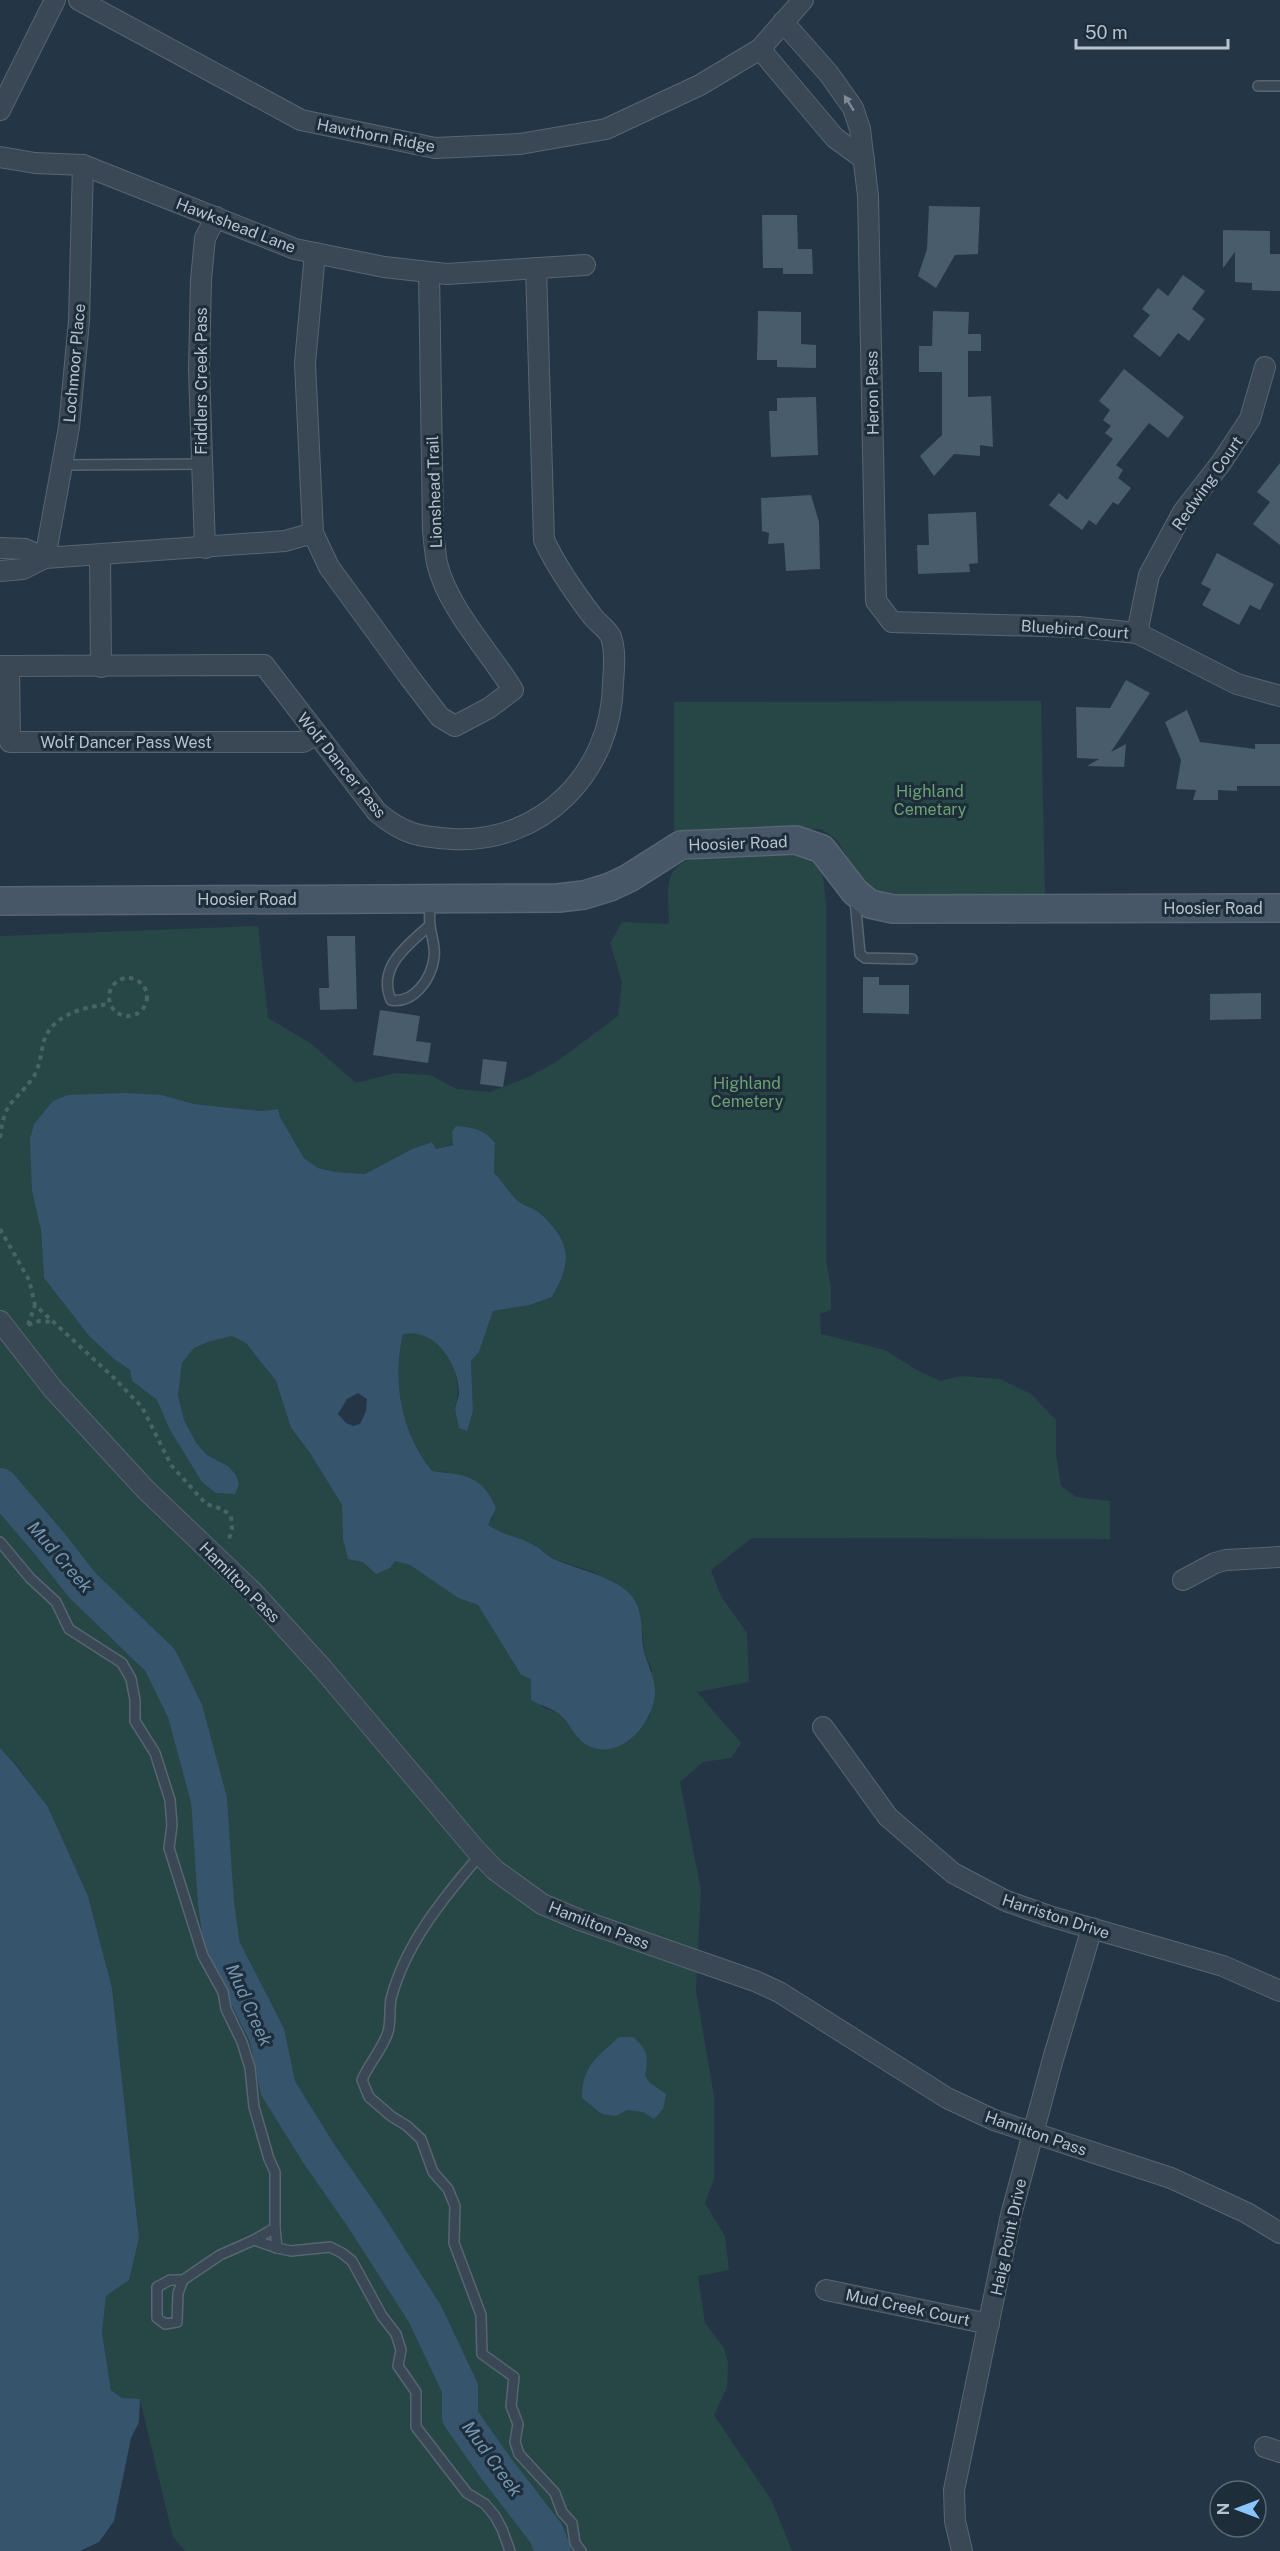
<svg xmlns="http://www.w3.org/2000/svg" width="1280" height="2551" font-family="'Public Sans',sans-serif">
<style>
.green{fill:#274646;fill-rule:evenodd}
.water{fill:#37546d;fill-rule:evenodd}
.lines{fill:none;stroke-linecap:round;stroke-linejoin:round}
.river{stroke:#37546d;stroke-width:36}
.building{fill:#485c6b}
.lane-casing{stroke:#586572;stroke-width:12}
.street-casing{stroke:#586572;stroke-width:22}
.secondary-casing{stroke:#586572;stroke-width:30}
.path{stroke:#476363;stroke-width:4;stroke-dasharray:4.5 4.5;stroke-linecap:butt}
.lane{stroke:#394854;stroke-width:9}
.street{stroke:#394854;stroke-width:20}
.secondary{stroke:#475768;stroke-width:27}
.oneway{fill:#7e8b97}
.labels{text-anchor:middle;stroke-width:6;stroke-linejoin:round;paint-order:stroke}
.street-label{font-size:16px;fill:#b7c2ce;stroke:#1e2d3a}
.park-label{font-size:16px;fill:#6ca172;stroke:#1e2d3a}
.water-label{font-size:18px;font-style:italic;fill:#7496b3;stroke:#1e2d3a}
</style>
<rect width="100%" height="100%" fill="#243645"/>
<g class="green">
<path d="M1041,701L1045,897L882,898L868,889L836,839L821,829L674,831V702Z"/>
<path d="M800,854L822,868L826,904V1260L831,1288V1310L820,1314L821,1334L885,1350L917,1370L940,1381L960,1376L1000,1379L1031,1394L1056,1420V1455L1061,1486L1076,1497L1110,1501V1539L752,1538L711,1570L721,1596L747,1633L749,1682L697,1692L741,1743L731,1758L703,1762L680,1782L701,1891L696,1991L714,2096V2179L705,2203L725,2236L729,2270L698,2276L705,2323L724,2348L728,2363L727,2388L714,2415L772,2501L792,2551H185L173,2537L140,2400L122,2398L111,2390L102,2333L106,2296L129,2280L139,2238L112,1988L88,1896L61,1836L48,1807L15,1763L0,1748V936L258,926L268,1018L309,1042L356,1083L395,1073L430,1075L457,1089L490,1092L529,1077L559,1060L618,1016L622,982L610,943L622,922L669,924C669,898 660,868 692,859ZM162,1095L194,1104L261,1111L277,1109L280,1117L304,1158L318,1168L336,1172L365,1174L412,1149L432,1142L436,1149L454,1144L495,1143L494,1173C503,1181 509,1193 518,1201C525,1207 536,1208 542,1215C572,1244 572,1262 552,1297L530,1305L493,1311L479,1352L471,1361L473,1411L455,1406C467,1375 440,1327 403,1333C392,1382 401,1432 432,1471L447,1472L493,1518L487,1525L497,1531L535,1545L554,1559L593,1572L630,1594L639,1609L645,1655L652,1670L650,1716L628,1742L570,1727L558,1713L542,1707L532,1679L521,1675L478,1605L458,1598L410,1565L343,1539L342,1505L310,1453L291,1428L276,1381L246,1343L232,1336L208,1342L194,1348L182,1363L178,1395L184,1420L197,1444L207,1455L228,1466L185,1455L157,1400L132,1381L130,1370L114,1359L89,1336L44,1278L41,1230L30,1138Z"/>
</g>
<g class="water">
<path d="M125,1093L162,1095L194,1104L261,1111L278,1109L280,1117L304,1158L318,1168L336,1172L365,1174L412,1149L432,1142L436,1149L453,1145L452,1132L456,1126C474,1128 484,1129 495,1143L494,1173C503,1181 509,1193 518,1201C525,1207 536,1208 542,1215C572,1244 572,1262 552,1297L530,1305L493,1311L479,1352L471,1361L473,1411L467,1431L459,1428C458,1421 454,1412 456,1405C457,1400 460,1396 459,1391C458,1364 435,1327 403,1334C392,1382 401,1432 432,1471C465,1475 482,1475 496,1508L488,1525C502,1535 519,1537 534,1545C542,1549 548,1557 556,1560C577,1569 614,1577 630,1594C646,1611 639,1636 645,1655C649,1668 656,1680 655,1695C652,1722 625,1757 594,1748C576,1743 572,1725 559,1714C552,1708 539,1705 531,1700V1679L521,1675L478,1605L458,1598L410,1565L395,1561L390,1568L376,1574L363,1562L348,1559L343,1539L342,1505L310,1453L291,1428L276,1381L246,1343L232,1336L208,1342L194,1348L182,1363L178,1395L184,1420L197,1444L207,1455L228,1466L236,1475L239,1484L235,1494L216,1493L202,1482L170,1430L157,1400L132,1381L130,1370L114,1359L89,1336L44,1278L41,1230L32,1191L30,1139L34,1124L53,1101L68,1095ZM358,1393L367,1399L366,1411L360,1424L353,1426L346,1423L338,1414L347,1399Z"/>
<path d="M0,1748L14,1763L48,1807L61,1836L88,1896L112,1988L139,2238L129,2280L106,2296L102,2333L111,2390L122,2398L140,2399L139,2422L131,2438L114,2521L99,2542L80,2551H0Z"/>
<path d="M619,2037H633C648,2050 649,2057 645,2076L650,2083L666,2094L663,2109L654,2119L643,2112L627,2110L616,2116L602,2114L582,2098C582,2065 598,2057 619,2037Z"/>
</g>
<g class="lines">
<path class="river" d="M0,1486L50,1544L82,1585L160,1660L185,1711L209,1800L216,1903L222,1947L267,2035L278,2088L319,2154L365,2220L425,2314L460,2388V2417L495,2467L546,2533L553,2551"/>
</g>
<g class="building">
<path d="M929,206L980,207L978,254L955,255L936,288L918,276L927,249Z"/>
<path d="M762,215H797L798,249H812L813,274H783V268H763Z"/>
<path d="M1223,230L1270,231V254H1280V291L1252,290V283L1235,282V252L1223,268Z"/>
<path d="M1183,275L1205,291L1192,309L1205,319L1189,341L1178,333L1160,357L1133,336L1150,315L1142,309L1158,288L1168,296Z"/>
<path d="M758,311L801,312V344L816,345V368L777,367V360H757Z"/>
<path d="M933,311L969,312L968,334H981V351H968V397L991,396L993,447L980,445V456L954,454L934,476L920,456L942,435V372H919V346H932Z"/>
<path d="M1124,369L1184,417L1168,438L1149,423L1116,465L1123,470L1118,478L1131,488L1118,505L1113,502L1096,525L1089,520L1082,530L1049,505L1059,493L1067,500L1113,439L1105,433L1111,426L1103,420L1110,410L1099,401Z"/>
<path d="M816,397L818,455L771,457L769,411H777V398Z"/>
<path d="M1280,463V545L1253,524L1270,502L1257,492Z"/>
<path d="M811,495L819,522L820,569L786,571L784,543L768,544L769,533L762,531L761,498Z"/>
<path d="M976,512L978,563L969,564L970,572L918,574L917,545H929L928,514Z"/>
<path d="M1217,553L1274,584L1260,610L1250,605L1239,625L1202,605L1211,589L1201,584Z"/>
<path d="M1126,680L1150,693L1111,752L1126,744L1124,767L1087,766L1099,759L1077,758L1076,707L1110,708Z"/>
<path d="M1187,710L1200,742L1255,749V744H1280V786H1237V791L1218,790V800H1193L1196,790L1176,789L1181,760L1165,722Z"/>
<path d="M327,936H355L357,1009L320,1010L319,988H329Z"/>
<path d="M863,977H879V985H909V1014L863,1013Z"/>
<path d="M1261,993V1019L1210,1020V994Z"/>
<path d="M380,1010L420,1016L416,1041L431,1043L428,1063L373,1055Z"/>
<path d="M483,1059L507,1062L503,1087L480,1084Z"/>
</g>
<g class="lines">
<defs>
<g id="lane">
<path d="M1258,86H1280"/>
<path d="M62,465L201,464"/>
<path d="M855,900L860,954L865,958L912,959"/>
<path d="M430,925C407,946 377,967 391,1000C413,1004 431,980 434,958C436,947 431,936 430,925C429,917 430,909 430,901"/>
<path d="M0,1542L30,1578L56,1602L69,1629L122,1663L131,1679L135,1700V1721L155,1753L170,1800L172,1825L169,1848L203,1956L223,1992L226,2009L242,2042L250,2068L254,2107L269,2159L275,2172V2228L254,2240L220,2255L183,2280H170L157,2287V2318L165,2324L177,2322L178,2293L183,2280"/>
<path d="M480,1855C444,1897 405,1944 391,1999C389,2010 391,2022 388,2032C382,2050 369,2063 362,2080L369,2097L391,2116L407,2126L421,2139L433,2172L448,2189L455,2206L454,2243L481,2315L482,2354L514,2377L511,2406L518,2424L515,2442L519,2454L555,2493L562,2512L572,2523L575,2543L581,2551"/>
<path d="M254,2240L277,2248L275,2228"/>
<path d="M277,2248L291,2251L330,2247L342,2253L352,2261L382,2316L396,2334L401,2350L398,2366L416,2392V2427L467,2493L485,2504L495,2516L502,2529L510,2551"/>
</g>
<g id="street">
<path d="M79,0L301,120L435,148L520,144L606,129L700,85L760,49L803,0"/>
<path d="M783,22L829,74L853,108L860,129L868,196L876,601L892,622L1078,627L1137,633L1237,684L1280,696"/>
<path d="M760,49L835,138L864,159"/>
<path d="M0,110L55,0"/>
<path d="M0,157L35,163L83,165L295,249L384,267L447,274L585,265"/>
<path d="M315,253L305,363L313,533L329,567L410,678L440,717L455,726L489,708L513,690C489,651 447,607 437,563C435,552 434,541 433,531L429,272"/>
<path d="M0,548L25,549L45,558"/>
<path d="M205,548L199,369L201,280L205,238L216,217"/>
<path d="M100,555L101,667"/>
<path d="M45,558L69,427L79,321L83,165"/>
<path d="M0,571L23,569L45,558L285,541L313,533"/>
<path d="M1137,633L1149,575L1183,512L1221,463L1250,419L1265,367"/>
<path d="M0,666L264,665L377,812C403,834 419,837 452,839C543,844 612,771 613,683C614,669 616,651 611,637C608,630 598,623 593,617C574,592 557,568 544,540L536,268"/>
<path d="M9,666L10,742H303L317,734"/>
<path d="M0,1321L53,1389L145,1489L253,1592L323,1669L475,1849L495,1870L542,1904L580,1920L755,1981L779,1992L947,2098L994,2120L1171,2178L1247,2213L1280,2233"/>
<path d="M1183,1580L1215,1563L1226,1560L1280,1557"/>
<path d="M823,1727L888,1817L953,1873L1006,1901L1049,1916L1223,1966L1280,1991"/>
<path d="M826,2290L989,2324"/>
<path d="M1265,2447L1280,2452"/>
<path d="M962,2551L955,2521L954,2490L1011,2215L1053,2059L1092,1928"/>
</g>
<path id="secondary" d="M0,901L558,898L584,895L610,887L629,878L681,845L796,840L822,849L855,892L870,904L893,909L1280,908"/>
</defs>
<use href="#lane" class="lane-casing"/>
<use href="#street" class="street-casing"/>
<use href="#secondary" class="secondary-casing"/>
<g class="path">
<circle cx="128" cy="997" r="19"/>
<path d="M0,1138C5,1099 12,1106 32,1079C39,1070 41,1055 43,1044C51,1014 84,1007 110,1004"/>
<path d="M0,1229L29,1280L35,1305L112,1376L142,1407L171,1465L206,1504L222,1509L231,1516L232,1528L228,1543"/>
<path d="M28,1325L39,1321L52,1322"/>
<path d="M28,1325L35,1305"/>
</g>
<use href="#lane" class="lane"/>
<use href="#street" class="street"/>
<use href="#secondary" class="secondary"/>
</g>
<defs><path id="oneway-solid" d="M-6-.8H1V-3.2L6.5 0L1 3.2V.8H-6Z" transform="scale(1.5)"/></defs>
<use class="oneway" href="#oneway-solid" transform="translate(849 103) rotate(-122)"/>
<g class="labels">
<g class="street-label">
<text transform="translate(376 135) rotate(11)" y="6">Hawthorn Ridge</text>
<text transform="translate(236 225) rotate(21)" y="6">Hawkshead Lane</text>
<text transform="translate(74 363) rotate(-85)" y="6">Lochmoor Place</text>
<text transform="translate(201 381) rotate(-90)" y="6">Fiddlers Creek Pass</text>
<text transform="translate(872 393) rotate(-91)" y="6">Heron Pass</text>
<text transform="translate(1207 483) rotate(-55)" y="6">Redwing Court</text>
<text transform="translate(434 492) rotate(-92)" y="6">Lionshead Trail</text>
<text transform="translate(1075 629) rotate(4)" y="6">Bluebird Court</text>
<text x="126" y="748">Wolf Dancer Pass West</text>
<text transform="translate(342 765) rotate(51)" y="6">Wolf Dancer Pass</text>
<text transform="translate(738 843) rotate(-2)" y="6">Hoosier Road</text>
<text x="247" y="905">Hoosier Road</text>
<text x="1213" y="914">Hoosier Road</text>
<text transform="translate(240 1582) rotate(45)" y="6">Hamilton Pass</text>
<text transform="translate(1056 1916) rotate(18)" y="6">Harriston Drive</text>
<text transform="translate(599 1925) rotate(21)" y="6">Hamilton Pass</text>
<text transform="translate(1036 2133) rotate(19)" y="6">Hamilton Pass</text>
<text transform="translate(1008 2237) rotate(-78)" y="6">Haig Point Drive</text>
<text transform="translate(908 2307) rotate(12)" y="6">Mud Creek Court</text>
</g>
<g class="park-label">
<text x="930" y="797">Highland<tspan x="930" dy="18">Cemetary</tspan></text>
<text x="747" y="1089">Highland<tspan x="747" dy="18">Cemetery</tspan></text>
</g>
<g class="water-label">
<text transform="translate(60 1557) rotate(49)" y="6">Mud Creek</text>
<text transform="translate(249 2005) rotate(66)" y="6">Mud Creek</text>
<text transform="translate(492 2459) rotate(54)" y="6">Mud Creek</text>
</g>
</g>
<g transform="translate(1238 2509) rotate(270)"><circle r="28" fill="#1e2d3a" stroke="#5b6975" stroke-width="1.5"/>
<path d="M0-4.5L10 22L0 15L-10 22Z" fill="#8ac5ff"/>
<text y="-9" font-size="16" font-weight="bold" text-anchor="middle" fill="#b7c2ce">N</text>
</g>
<path d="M1076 39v9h152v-9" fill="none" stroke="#b7c2ce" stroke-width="3"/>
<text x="1085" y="39" font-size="18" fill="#b7c2ce" stroke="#1e2d3a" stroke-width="4.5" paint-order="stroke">50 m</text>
</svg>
